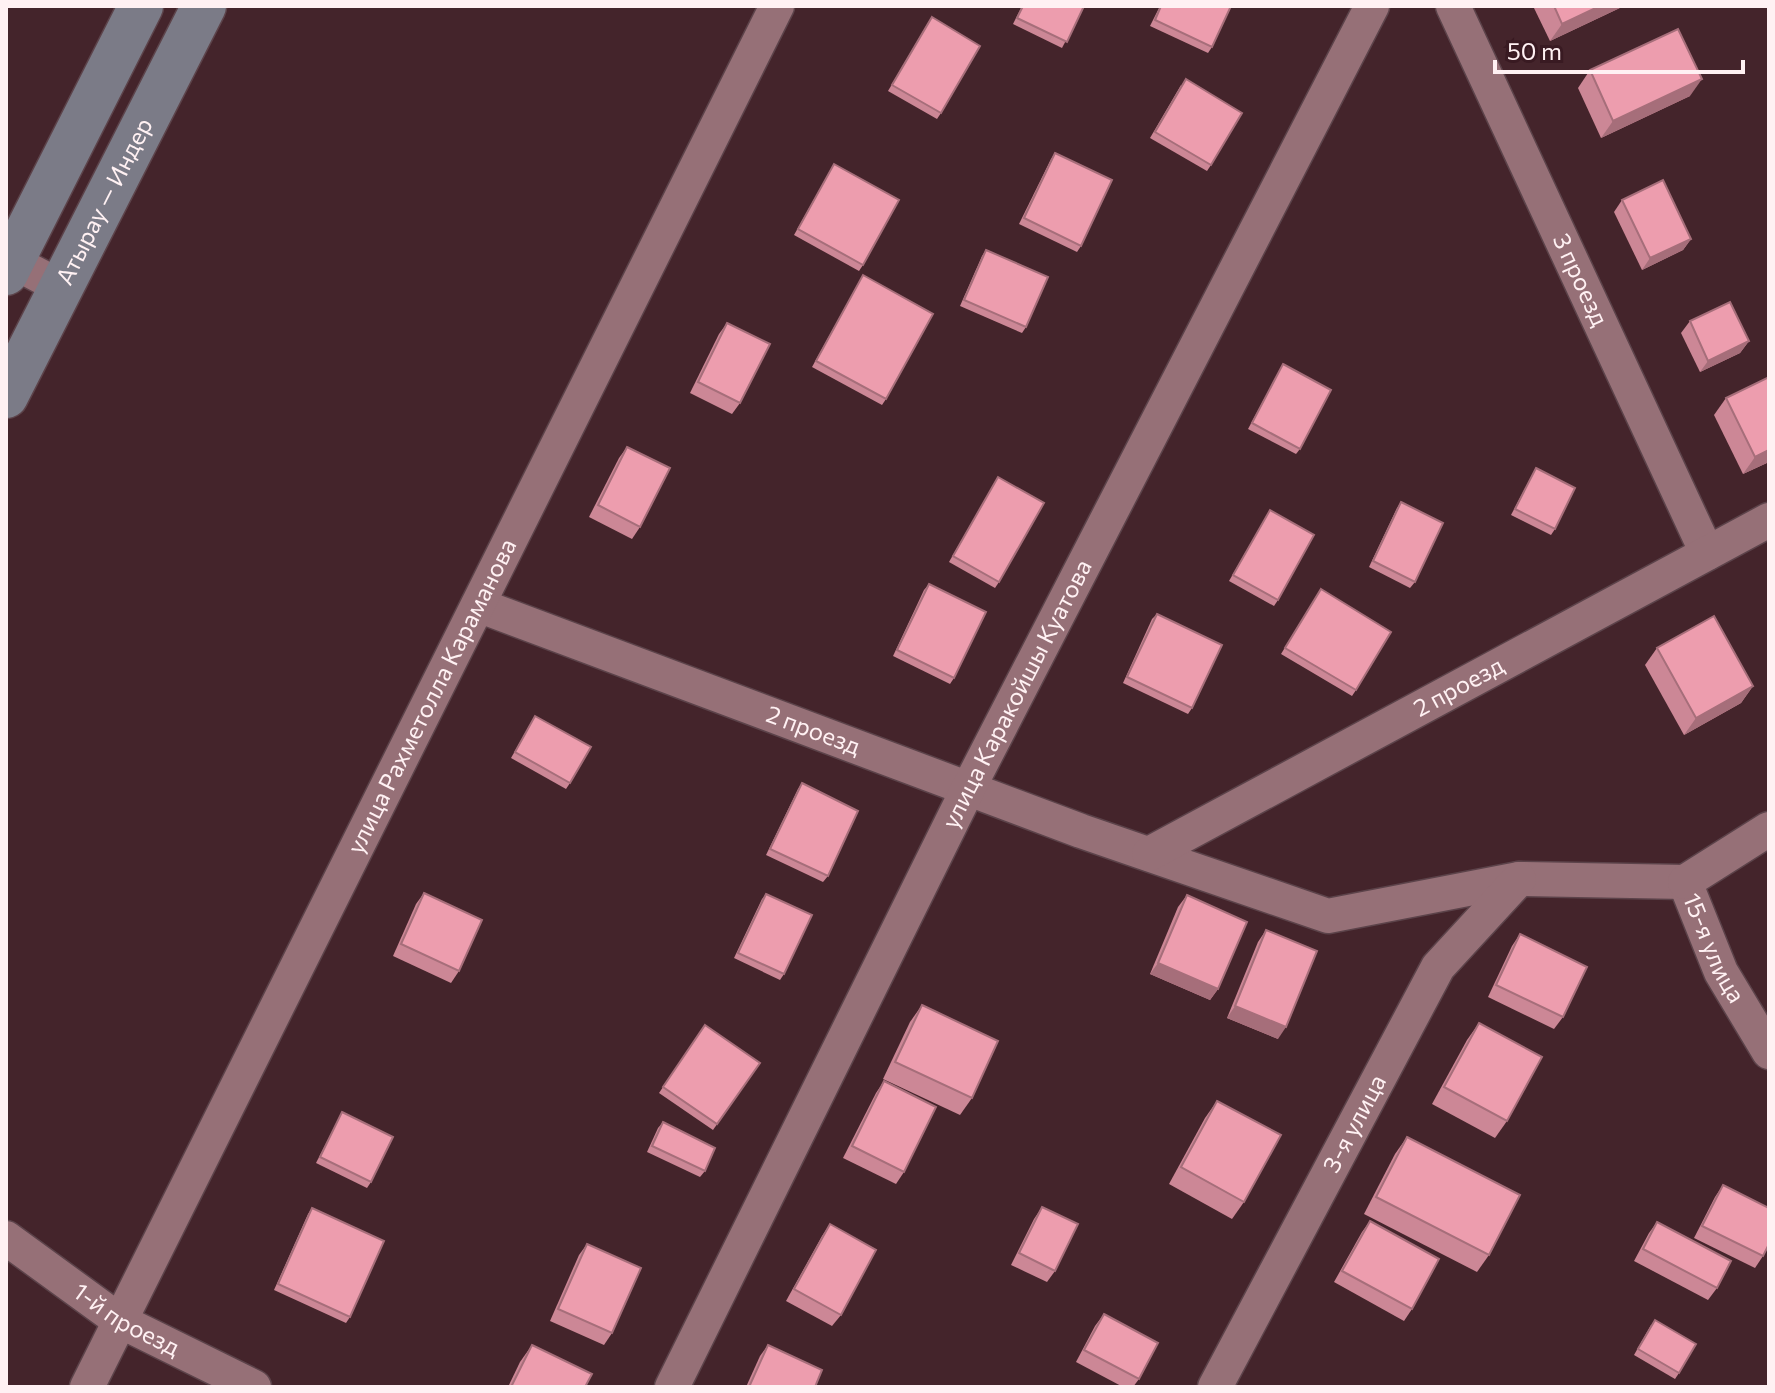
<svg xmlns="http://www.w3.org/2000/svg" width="1775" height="1393" font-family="Commissioner,sans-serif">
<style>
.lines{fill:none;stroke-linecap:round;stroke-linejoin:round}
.minor-casing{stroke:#5c434a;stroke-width:37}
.secondary-casing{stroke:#5c434a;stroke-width:47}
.minor{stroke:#967077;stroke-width:34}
.secondary{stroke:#7b7b87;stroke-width:44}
.wall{fill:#cc8796}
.shaded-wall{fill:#a66e7a}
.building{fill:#ed9dae;stroke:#a66e7a;stroke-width:2}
.labels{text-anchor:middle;stroke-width:8;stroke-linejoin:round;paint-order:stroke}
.street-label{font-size:24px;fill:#fff1f3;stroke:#391a22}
</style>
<rect width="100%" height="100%" fill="#44242b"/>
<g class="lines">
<defs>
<g id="minor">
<path id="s1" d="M1453,6L1707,553"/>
<path d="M6,258L61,287"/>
<path id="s2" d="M478,605L1081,831L1328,916L1519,879L1685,882"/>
<path id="s3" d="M1149,854L1769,520"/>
<path id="s4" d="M1685,882L1721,972L1769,1052"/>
<path d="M1685,882L1769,829"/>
<path id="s5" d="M6,1238L120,1321L254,1387"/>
<path id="s6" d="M87,1387L777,6"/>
<path id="s7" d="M672,1387L968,789L1372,6"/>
<path id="s8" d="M1215,1387L1438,967L1519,879"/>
</g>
<g id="secondary">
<path d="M6,273L141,6"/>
<path id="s9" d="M6,396L204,6"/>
</g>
</defs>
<use href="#minor" class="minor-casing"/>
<use href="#secondary" class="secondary-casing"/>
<use href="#minor" class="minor"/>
<use href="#secondary" class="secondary"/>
</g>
<g class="wall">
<path d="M1022,6H1084L1062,48L1013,24Z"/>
<path d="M1160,6H1231L1212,47L1208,53L1150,26Z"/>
<path d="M1533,6H1624L1550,41Z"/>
<path d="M928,23L941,113L937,119L888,91Z"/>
<path d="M1590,70L1690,96L1601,138L1578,88Z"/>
<path d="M1181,85L1211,165L1207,171L1150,138Z"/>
<path d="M1055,153L1081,246L1077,252L1019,224L1051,159Z"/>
<path d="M834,164L863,265L859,271L794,235Z"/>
<path d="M1622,200L1691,239L1683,250L1642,270L1614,212Z"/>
<path d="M986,250L1026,327L1022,333L960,306L982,256Z"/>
<path d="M863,275L886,399L882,405L812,367Z"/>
<path d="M1690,321L1749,341L1740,353L1700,372L1681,333Z"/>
<path d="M727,323L740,403L732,414L690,393L719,334Z"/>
<path d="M1283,364L1300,449L1296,454L1248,429Z"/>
<path d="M1726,398L1769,462L1743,474L1714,415Z"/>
<path d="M627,447L640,527L632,539L589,517L619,458Z"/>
<path d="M1536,468L1555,529L1551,535L1511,515Z"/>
<path d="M998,477L999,582L995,588L949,562Z"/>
<path d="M1401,502L1415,582L1410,588L1369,567L1397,508Z"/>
<path d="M1270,510L1278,600L1274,606L1229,581Z"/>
<path d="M929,584L954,678L950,684L893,656L924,590Z"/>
<path d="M1317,595L1356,690L1352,696L1281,654Z"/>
<path d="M1157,614L1192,708L1188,714L1123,683L1152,619Z"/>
<path d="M1657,648L1753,686L1741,703L1684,735L1645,665Z"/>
<path d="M535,716L570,783L566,789L511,758Z"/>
<path d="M802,783L828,876L823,882L766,855L798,789Z"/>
<path d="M424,893L459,971L451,983L393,956L416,904Z"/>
<path d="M766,894L784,974L780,980L734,958L762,899Z"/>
<path d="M1187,895L1218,989L1210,1000L1150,974L1178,907Z"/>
<path d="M1266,930L1278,1039L1227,1018L1258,942Z"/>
<path d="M1520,934L1563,1017L1554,1029L1488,997L1512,946Z"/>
<path d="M922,1005L972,1098L960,1115L883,1079L910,1022Z"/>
<path d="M1479,1023L1507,1121L1495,1138L1432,1104L1467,1040Z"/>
<path d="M705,1025L760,1063L713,1130L659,1093Z"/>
<path d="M884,1081L904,1172L896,1184L843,1158L876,1093Z"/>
<path d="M1217,1101L1244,1202L1232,1219L1169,1184L1205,1118Z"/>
<path d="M342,1112L371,1182L367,1188L316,1163Z"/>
<path d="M663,1122L705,1171L700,1177L647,1152L658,1128Z"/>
<path d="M1407,1137L1489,1255L1477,1272L1364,1214L1395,1154Z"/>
<path d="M1723,1185L1763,1256L1755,1268L1694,1238L1715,1197Z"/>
<path d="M1042,1207L1055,1271L1047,1282L1011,1265L1034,1219Z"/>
<path d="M312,1208L350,1317L346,1323L274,1290L308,1214Z"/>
<path d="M1370,1221L1412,1309L1404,1321L1334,1282L1362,1232Z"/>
<path d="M1657,1222L1717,1288L1708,1300L1634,1261L1649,1233Z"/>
<path d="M830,1224L841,1315L832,1326L786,1301L822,1236Z"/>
<path d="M587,1244L612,1333L604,1345L550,1321L579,1255Z"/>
<path d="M1104,1314L1139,1379L1133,1387H1123L1076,1362L1095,1326Z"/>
<path d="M1651,1325L1679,1373L1675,1379L1634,1355Z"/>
<path d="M532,1345L585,1387H508L520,1362Z"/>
<path d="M768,1345L815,1387H746L760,1356Z"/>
</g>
<g class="shaded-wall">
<path d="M1600,6H1624L1550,41L1562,24Z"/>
<path d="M1702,79L1690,96L1601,138L1613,121Z"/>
<path d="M1691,239L1683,250L1642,270L1650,258Z"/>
<path d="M1749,341L1740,353L1700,372L1708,361Z"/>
<path d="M1769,450V462L1743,474L1755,457Z"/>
<path d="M1753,686L1741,703L1684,735L1696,718Z"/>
<path d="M1158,963L1218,989L1210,1000L1150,974Z"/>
<path d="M1235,1006L1286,1027L1278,1039L1227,1018Z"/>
</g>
<g class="building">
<path d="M1023,6H1084L1067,42L1017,18Z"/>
<path d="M1161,6H1231L1212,47L1155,20Z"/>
<path d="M1554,6H1600L1562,24Z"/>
<path d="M932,17L980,46L941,113L892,85Z"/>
<path d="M1678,29L1702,79L1613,121L1590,70Z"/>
<path d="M1186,79L1242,113L1211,165L1155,132Z"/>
<path d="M1055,153L1112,180L1081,246L1024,218Z"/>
<path d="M834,164L899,200L863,265L798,229Z"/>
<path d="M1663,180L1691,239L1650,258L1622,200Z"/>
<path d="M986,250L1048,277L1026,327L964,300Z"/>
<path d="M863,275L933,314L886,399L816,361Z"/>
<path d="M1730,302L1749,341L1708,361L1690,321Z"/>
<path d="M727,323L770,344L740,403L698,382Z"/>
<path d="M1283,364L1331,390L1300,449L1252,423Z"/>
<path d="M1769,377V450L1755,457L1726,398Z"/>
<path d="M627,447L670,468L640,527L598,505Z"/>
<path d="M1536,468L1575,488L1555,529L1515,509Z"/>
<path d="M998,477L1044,503L999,582L953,556Z"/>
<path d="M1401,502L1443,523L1415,582L1373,561Z"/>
<path d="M1270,510L1314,535L1278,600L1233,575Z"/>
<path d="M929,584L986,612L954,678L897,650Z"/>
<path d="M1321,589L1391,632L1356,690L1285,648Z"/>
<path d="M1157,614L1222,645L1192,708L1127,677Z"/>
<path d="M1714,616L1753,686L1696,718L1657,648Z"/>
<path d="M535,716L591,747L570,783L515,752Z"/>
<path d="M802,783L858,811L828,876L770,849Z"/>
<path d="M424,893L482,920L459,971L401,944Z"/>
<path d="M766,894L812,915L784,974L738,953Z"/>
<path d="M1187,895L1247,922L1218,989L1158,963Z"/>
<path d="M1266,930L1317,951L1286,1027L1235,1006Z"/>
<path d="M1520,934L1587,967L1563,1017L1496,985Z"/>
<path d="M922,1005L998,1041L972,1098L895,1062Z"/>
<path d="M1479,1023L1542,1057L1507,1121L1444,1087Z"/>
<path d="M705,1025L760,1063L717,1124L663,1087Z"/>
<path d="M884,1081L936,1107L904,1172L852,1146Z"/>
<path d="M1217,1101L1281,1135L1244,1202L1181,1167Z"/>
<path d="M342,1112L393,1137L371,1182L320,1157Z"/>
<path d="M663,1122L715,1148L705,1171L652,1146Z"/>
<path d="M1407,1137L1520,1195L1489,1255L1376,1197Z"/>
<path d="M1723,1185L1769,1208V1244L1763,1256L1702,1226Z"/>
<path d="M1042,1207L1078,1224L1055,1271L1019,1253Z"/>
<path d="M312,1208L384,1241L350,1317L278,1284Z"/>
<path d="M1370,1221L1439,1259L1412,1309L1342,1271Z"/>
<path d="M1657,1222L1731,1261L1717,1288L1643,1249Z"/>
<path d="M830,1224L876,1250L841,1315L794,1289Z"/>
<path d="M587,1244L641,1268L612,1333L558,1309Z"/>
<path d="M1104,1314L1158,1343L1139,1379L1084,1350Z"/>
<path d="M1655,1320L1696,1344L1679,1373L1638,1349Z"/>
<path d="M532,1345L592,1374L585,1387H511Z"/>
<path d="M768,1345L822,1370L815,1387H749Z"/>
</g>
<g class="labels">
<g class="street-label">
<text dy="8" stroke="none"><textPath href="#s9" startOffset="218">Атырау — Индер</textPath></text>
<text dy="8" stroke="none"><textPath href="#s1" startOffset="302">3 проезд</textPath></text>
<text dy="8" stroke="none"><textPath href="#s3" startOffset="352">2 проезд</textPath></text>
<text dy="8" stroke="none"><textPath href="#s7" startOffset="774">улица Каракойшы Куатова</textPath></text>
<text dy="8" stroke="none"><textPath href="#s6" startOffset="772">улица Рахметолла Караманова</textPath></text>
<text dy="8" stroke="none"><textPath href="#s2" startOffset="358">2 проезд</textPath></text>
<text dy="8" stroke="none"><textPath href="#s4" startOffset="72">15-я улица</textPath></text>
<text dy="8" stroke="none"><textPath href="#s8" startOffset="298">3-я улица</textPath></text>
<text dy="8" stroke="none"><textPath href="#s5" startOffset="146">1-й проезд</textPath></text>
</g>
</g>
<rect width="1775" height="1393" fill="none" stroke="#fff1f3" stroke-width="16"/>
<path d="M1495 60v12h248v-12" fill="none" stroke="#fff1f3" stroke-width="4"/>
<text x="1507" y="60" font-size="24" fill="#fff1f3" stroke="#391a22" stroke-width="6" paint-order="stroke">50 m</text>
</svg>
